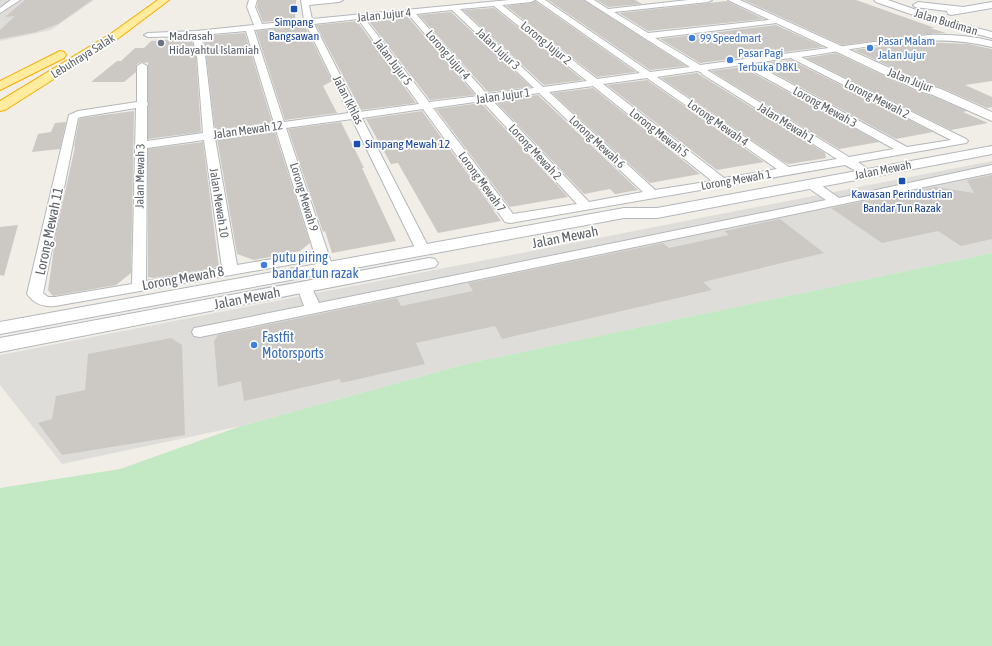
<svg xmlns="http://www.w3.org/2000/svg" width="992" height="646" font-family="'Asap Condensed',sans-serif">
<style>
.industrial{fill:#dfddd9}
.green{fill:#c3e8c4}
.building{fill:#ccc9c4}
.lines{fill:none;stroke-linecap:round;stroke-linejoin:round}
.minor-casing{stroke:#b4b7bb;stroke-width:2}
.tertiary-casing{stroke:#b4b7bb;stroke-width:2}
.trunk-casing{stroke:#f7ad00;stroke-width:2}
.minor{fill:#fff;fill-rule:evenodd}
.tertiary{fill:#fff;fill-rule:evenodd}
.trunk{fill:#ffec9e;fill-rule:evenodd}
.transit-dot{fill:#1a4fb4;stroke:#fff;stroke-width:1.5}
.shop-dot{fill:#3f7fe0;stroke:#fff;stroke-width:1.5}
.worship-dot{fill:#6b7280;stroke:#fff;stroke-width:1.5}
.labels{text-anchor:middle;stroke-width:3.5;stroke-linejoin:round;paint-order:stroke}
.far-street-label{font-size:12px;fill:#5e6267;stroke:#fff}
.far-transit-label{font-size:12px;fill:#164399;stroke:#fff}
.far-worship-label{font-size:12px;fill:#5b616d;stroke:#fff;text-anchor:start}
.far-shop-label{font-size:12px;fill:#366cbe;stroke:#fff;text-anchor:start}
.street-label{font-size:14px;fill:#5e6267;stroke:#fff}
.shop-label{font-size:14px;fill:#366cbe;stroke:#fff;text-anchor:start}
</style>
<rect width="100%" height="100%" fill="#f0eee7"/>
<g class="industrial">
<path d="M0,0H94L51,30L0,41Z"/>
<path d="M992,161V253L470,363L241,426L62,464L0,385V355Z"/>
</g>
<path class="green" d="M992,253V646H0V488L120,469L241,426L470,363Z"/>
<g class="building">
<path d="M25,0H92L58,24L36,32L0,39V30L15,16L5,17Z"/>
<path d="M258,0H296L295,19L263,22L257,7Z"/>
<path d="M548,0H584L686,66L650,70Z"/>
<path d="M597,0H635L642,4L608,7Z"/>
<path d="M744,0H856L935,28H930L946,33L928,34L842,45Z"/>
<path d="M535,1L636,72L597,77L506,6L531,3Z"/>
<path d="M727,1L764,19L648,31L619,13Z"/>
<path d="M494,8L583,80L544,85L463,10Z"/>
<path d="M451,12L531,87L488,92L419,15Z"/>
<path d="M407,16L475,95L430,100L368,20Z"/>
<path d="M357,21L416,103L361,110L316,25Z"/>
<path d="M776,25L824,47L700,63L660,39Z"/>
<path d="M305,26L332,81L323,86L337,113L285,120L256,31Z"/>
<path d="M245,33L272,122L215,130L206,55L203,36Z"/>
<path d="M191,38L196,55L201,132L148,139V62L146,63L141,62L136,65V72L124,82H91L117,61H121L135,48H144L151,41Z"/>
<path d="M921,42L968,44L992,49V81L965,85L992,97V107L987,108L942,88L928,84L854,50Z"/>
<path d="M836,53L918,92L932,96L967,111L963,112L988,123L951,130L806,58Z"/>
<path d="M791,60L933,132L896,139L758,64Z"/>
<path d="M742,67L879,142L839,149L711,71Z"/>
<path d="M697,73L825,153L826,158L789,164L784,162L661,78Z"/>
<path d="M647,80L764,162L717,170L607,85Z"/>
<path d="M593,88L700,174L650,183L552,93Z"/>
<path d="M538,95L638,190L615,194L610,189L584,194L495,101Z"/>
<path d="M481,103L568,197L510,207L436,109Z"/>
<path d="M134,111L131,273L116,285L53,296L48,290L56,233L75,147H74L79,120L81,118Z"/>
<path d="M422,111L494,210H493L501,221L438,233L398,163L391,164L366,119Z"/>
<path d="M66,122L60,149L32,152L38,134L51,132L55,123Z"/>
<path d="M341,122L364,168H362L396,241L332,253L325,231L323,232L288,129Z"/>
<path d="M275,132L310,243L300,251L254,260L237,254L217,139Z"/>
<path d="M203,142L219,267L154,278L148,277V149Z"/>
<path d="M992,175V239L961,246L938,231L882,243L831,208L936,187L974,193L967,180Z"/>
<path d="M780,219L824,253L703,282L712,290L502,339L495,326L416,343L425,364L341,383L340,379L244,401L241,381L218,387L214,341L218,335L397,298L401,306L473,291L468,283L663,243L669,248L729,235L724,231Z"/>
<path d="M18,225L4,276L0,275V227Z"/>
<path d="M171,338L182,345L185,435L62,455L38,423L52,419L56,396L85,390L88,354Z"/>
</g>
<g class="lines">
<defs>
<g id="minor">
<path d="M11,0H20L0,13V8Z"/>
<path d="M249,0H257L255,7L262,24L304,20L301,0H343L339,2L309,5L312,19L509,0H535L531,2L502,5L597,79L640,73L536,0H545L650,72L690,67L585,0H594L608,9L688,0H712L708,2L614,12L648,33L777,19L781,21L777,23L655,38L700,65L928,35C950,34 971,36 992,41V47C930,31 863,48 801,57L966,139L968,141L966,143L858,162L873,173L871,176L867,177L845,165L510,223L505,222L423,109L362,118L430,250L428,253L423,254L418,253L416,250L352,119L286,128L332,265L330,268L325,269L320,268L316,260L55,306C44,307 34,304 27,294L69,115L78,111L137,102V66L142,63L147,66V102L148,104L147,106V141L203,133L197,55L192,36L148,37L144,35L148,33L196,31L254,25L247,7ZM494,6L587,81L543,87L460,9ZM452,10L534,88L487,94L416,14ZM408,14L478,96L429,102L365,19ZM358,19L419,104L359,112L314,24ZM306,24L349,113L284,122L254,30ZM246,31L274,123L214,132L205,55L201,35ZM791,58L951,140L907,147L753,63ZM742,65L894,149L849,157L707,70ZM697,71L701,72L702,74L837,159L789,167L657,77ZM647,78L777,169L724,178L603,84ZM593,86L712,181L655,190L549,92ZM539,93L643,192L589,202L492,100ZM482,101L577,204L513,214L433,108ZM136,108L132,284L55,297H48L43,293L78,118L81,117ZM276,130L314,252L237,265L215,138ZM204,140L222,268L146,281L147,148Z"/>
<path d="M992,165V173L200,337L194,336L192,332L194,328L200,327L304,306L297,287L300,284L305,282L310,284L319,303L826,200L807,187L805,184L807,181H815L839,198Z"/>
</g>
<g id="tertiary">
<path d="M728,0H740L927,85L941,89L992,112V121L933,95L919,91Z"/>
<path d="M874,0H888L945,20L992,32V38L939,24L876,2Z"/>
<path d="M918,2L963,7L992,2V8L951,15L948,14L947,11L915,7L913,5Z"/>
<path d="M992,146V154L657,218H624L0,334V322L624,208H657Z"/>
<path d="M429,258L435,259L438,263L435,267L0,352V338Z"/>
</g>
<g id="trunk">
<path d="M158,0H169L120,37L5,110L0,111V101L112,33Z"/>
<path d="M60,51L64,52L66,55L64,58L0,90V81Z"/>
</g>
</defs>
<use href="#minor" class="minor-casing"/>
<use href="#tertiary" class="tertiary-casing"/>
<use href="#trunk" class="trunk-casing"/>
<use href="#minor" class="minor"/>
<use href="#tertiary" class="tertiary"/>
<use href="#trunk" class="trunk"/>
</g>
<g class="transit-dot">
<rect x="290" y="5" width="8" height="8" rx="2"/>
<rect x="353" y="140" width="8" height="8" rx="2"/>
<rect x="898" y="177" width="8" height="8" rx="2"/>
</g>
<g class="shop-dot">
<circle cx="692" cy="38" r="4"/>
<circle cx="870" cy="48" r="4"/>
<circle cx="730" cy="60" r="4"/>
<circle cx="264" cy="265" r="4"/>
<circle cx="254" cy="345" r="4"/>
</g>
<circle class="worship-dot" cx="161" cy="43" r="4"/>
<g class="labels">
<g class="far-street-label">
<text transform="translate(384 15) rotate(-6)" y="4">Jalan Jujur 4</text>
<text transform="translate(946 22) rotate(17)" y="4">Jalan Budiman</text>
<text transform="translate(546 43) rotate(39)" y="4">Lorong Jujur 2</text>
<text transform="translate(498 49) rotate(43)" y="4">Jalan Jujur 3</text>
<text transform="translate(448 55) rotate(49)" y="4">Lorong Jujur 4</text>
<text transform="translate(83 56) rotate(-32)" y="4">Lebuhraya Salak</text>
<text transform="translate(393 62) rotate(53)" y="4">Jalan Jujur 5</text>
<text transform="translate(910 80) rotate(21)" y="4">Jalan Jujur</text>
<text transform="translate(503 96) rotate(-8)" y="4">Jalan Jujur 1</text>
<text transform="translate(877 99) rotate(27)" y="4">Lorong Mewah 2</text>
<text transform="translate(348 100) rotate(63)" y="4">Jalan Ikhlas</text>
<text transform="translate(825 107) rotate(29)" y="4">Lorong Mewah 3</text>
<text transform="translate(718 123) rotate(35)" y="4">Lorong Mewah 4</text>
<text transform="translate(786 123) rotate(32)" y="4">Jalan Mewah 1</text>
<text transform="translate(248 130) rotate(-8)" y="4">Jalan Mewah 12</text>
<text transform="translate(659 133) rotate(38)" y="4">Lorong Mewah 5</text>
<text transform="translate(597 142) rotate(43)" y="4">Lorong Mewah 6</text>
<text transform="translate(535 152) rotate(47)" y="4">Lorong Mewah 2</text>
<text transform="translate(883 170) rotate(-11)" y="4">Jalan Mewah</text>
<text transform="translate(140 176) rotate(-89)" y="4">Jalan Mewah 3</text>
<text transform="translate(736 180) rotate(-10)" y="4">Lorong Mewah 1</text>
<text transform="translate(482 182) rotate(54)" y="4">Lorong Mewah 7</text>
<text transform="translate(304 197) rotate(73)" y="4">Lorong Mewah 9</text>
<text transform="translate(219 203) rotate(81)" y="4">Jalan Mewah 10</text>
</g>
<g class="far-transit-label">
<text x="294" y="26">Simpang<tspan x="294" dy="14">Bangsawan</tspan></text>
<text x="365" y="148" text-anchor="start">Simpang Mewah 12</text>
<text x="902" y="198">Kawasan Perindustrian<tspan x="902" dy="14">Bandar Tun Razak</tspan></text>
</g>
<g class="far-worship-label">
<text x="169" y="40">Madrasah<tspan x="169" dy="14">Hidayahtul Islamiah</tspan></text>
</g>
<g class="far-shop-label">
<text x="700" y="42">99 Speedmart</text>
<text x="878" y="45">Pasar Malam<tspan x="878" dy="14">Jalan Jujur</tspan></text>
<text x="738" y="57">Pasar Pagi<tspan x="738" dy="14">Terbuka DBKL</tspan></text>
</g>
<g class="street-label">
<text transform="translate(49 231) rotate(-78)" y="5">Lorong Mewah 11</text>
<text transform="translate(565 237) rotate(-11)" y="5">Jalan Mewah</text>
<text transform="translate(183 278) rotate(-10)" y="5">Lorong Mewah 8</text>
<text transform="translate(247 298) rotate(-11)" y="5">Jalan Mewah</text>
</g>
<g class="shop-label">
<text x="272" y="262">putu piring<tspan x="272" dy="16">bandar tun razak</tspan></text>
<text x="262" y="342">Fastfit<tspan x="262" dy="16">Motorsports</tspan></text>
</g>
</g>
</svg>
